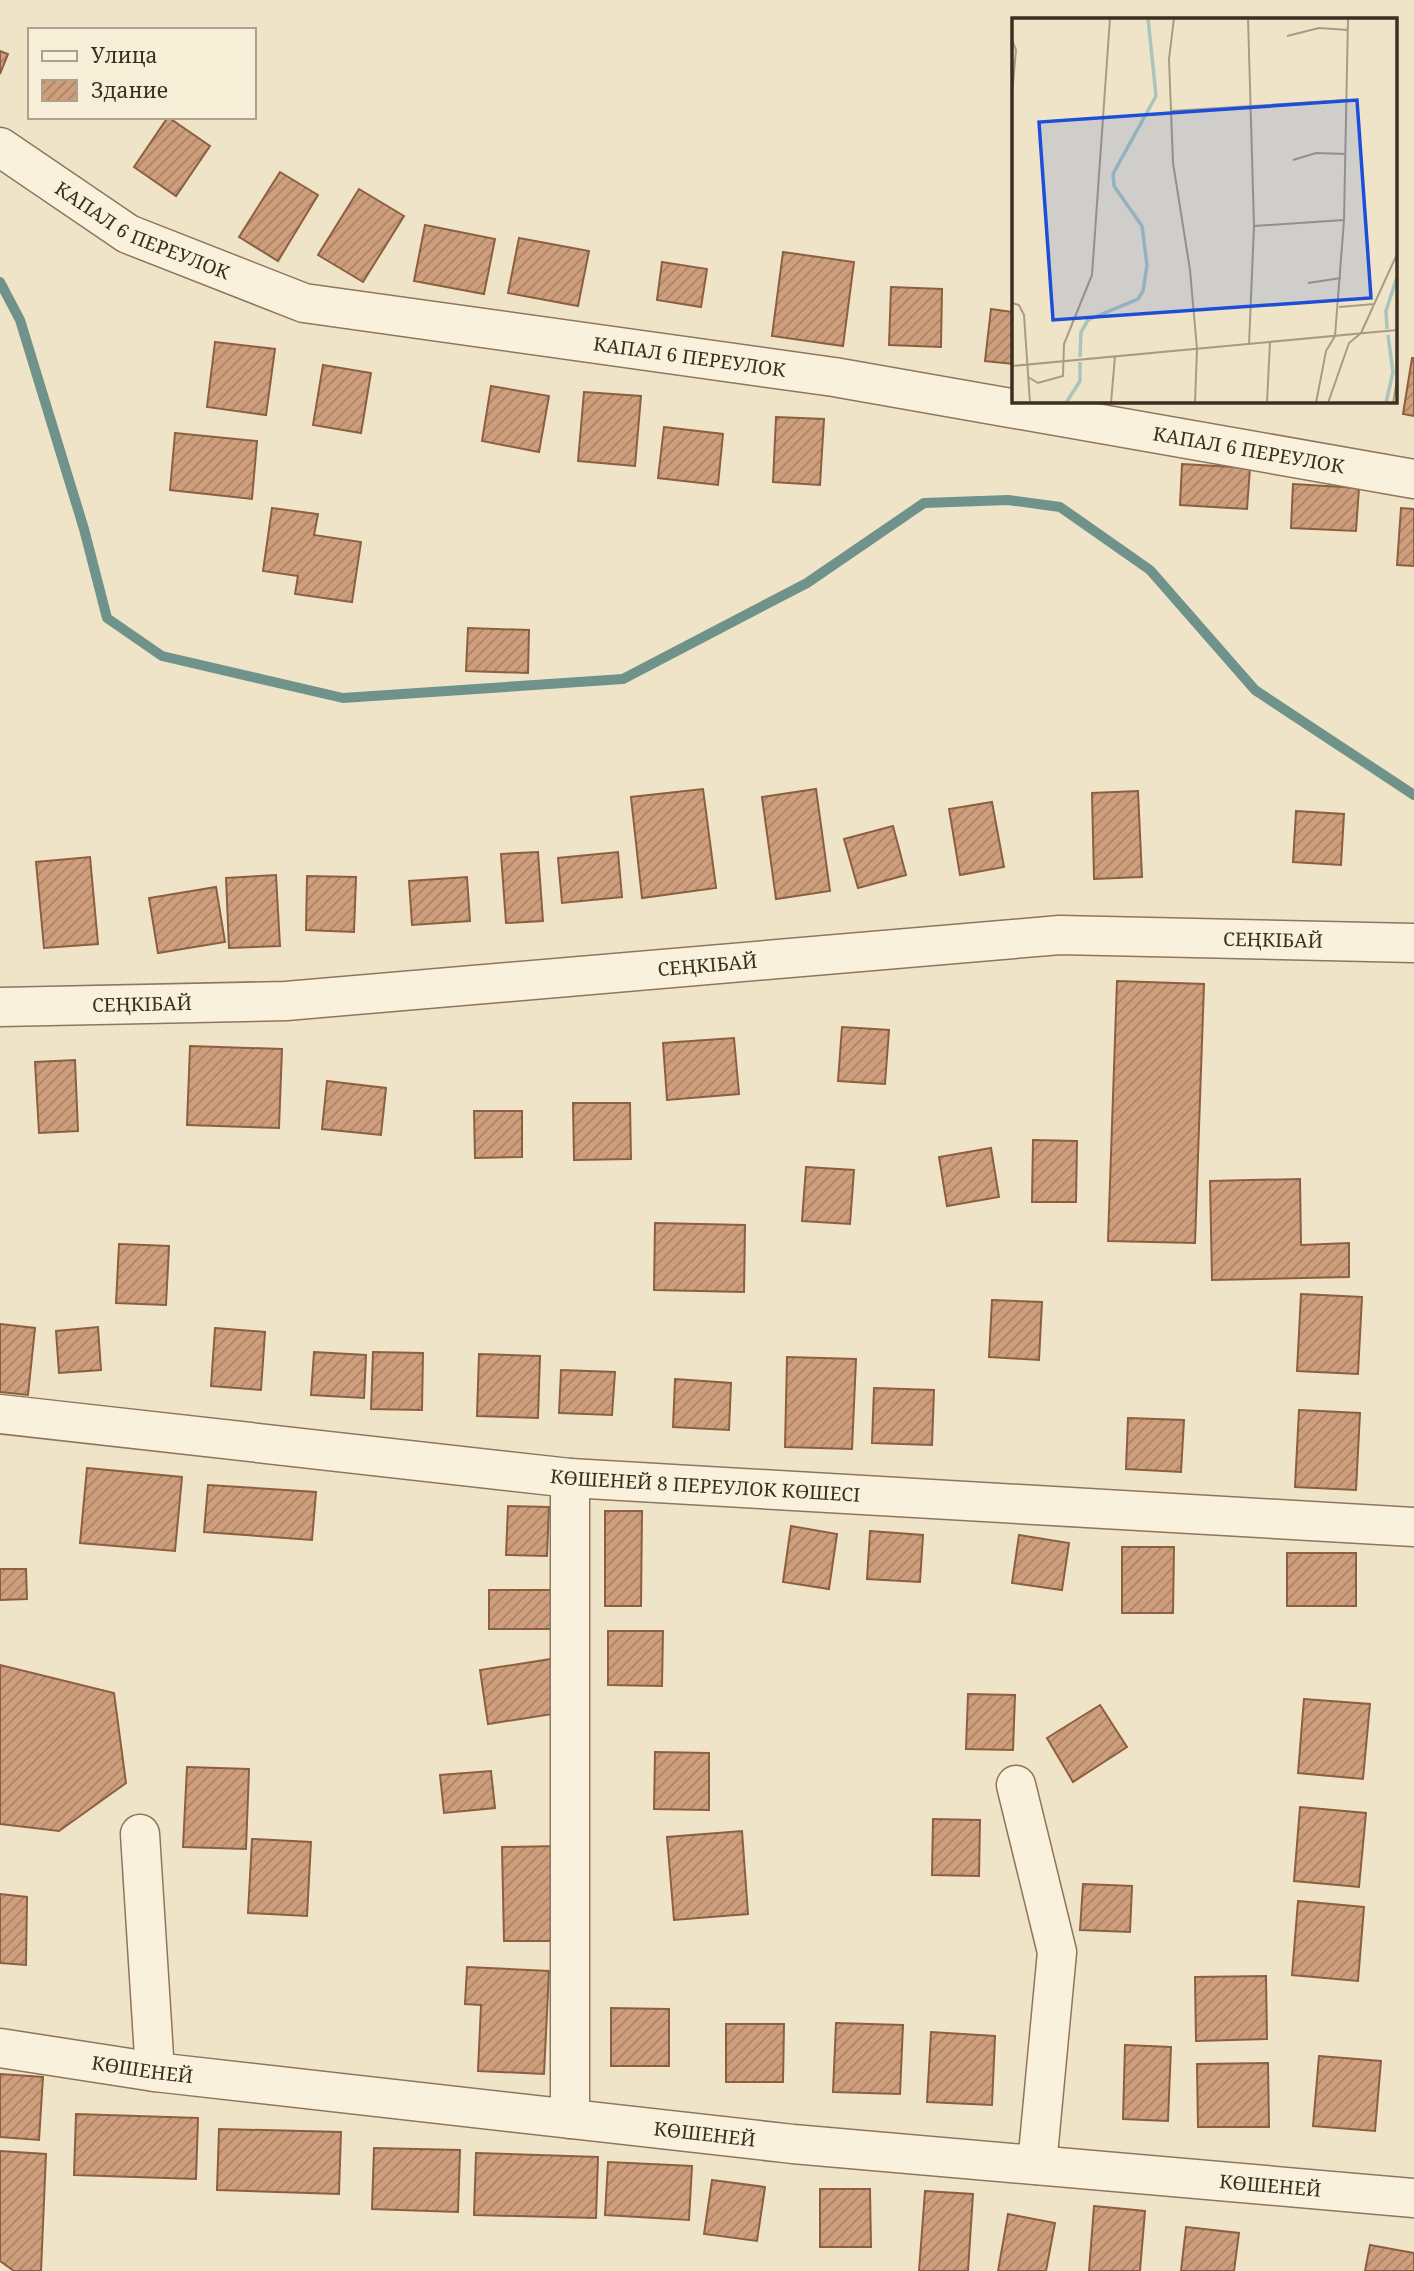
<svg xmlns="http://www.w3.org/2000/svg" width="1414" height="2271" font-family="'Noto Serif',serif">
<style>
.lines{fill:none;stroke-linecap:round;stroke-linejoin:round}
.stream{stroke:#6f938a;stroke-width:10}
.building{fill:url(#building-hatch);stroke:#8d5f41;stroke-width:2}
.minor-casing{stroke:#8d765c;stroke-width:41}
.minor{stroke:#faf1dc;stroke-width:38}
.labels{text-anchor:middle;stroke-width:5;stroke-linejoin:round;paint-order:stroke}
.street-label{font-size:19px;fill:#3d2e20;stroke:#f7eed8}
.inset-river{fill:none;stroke:#a9c4bc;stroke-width:3.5}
.inset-road{fill:none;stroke:#a89b85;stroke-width:2}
.view{fill:#1d4ed8;fill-opacity:0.15;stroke:#1d4ed8;stroke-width:3.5}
.inset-edge{fill:none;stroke:#3d2e20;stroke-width:3.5}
</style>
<defs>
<pattern id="building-hatch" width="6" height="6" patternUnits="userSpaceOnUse" patternTransform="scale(1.75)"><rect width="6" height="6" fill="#cf9f7d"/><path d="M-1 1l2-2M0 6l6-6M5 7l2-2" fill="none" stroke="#a98266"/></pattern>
</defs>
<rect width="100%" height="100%" fill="#f0e4c8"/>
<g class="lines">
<path class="stream" d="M0,282L20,320L84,529L107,618L162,656L343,698L623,679L807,583L924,503L1008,500L1060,507L1150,570L1255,690L1414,795"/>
</g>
<g class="building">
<path d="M0,51L8,54L0,74Z"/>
<path d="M168,117L210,146L176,196L134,167Z"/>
<path d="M280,172L318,195L278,261L239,237Z"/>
<path d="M359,189L404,216L363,282L318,255Z"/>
<path d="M425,225L495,239L484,294L414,281Z"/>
<path d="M519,238L589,251L578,306L508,293Z"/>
<path d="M783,252L854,262L843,346L772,336Z"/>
<path d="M662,262L707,269L701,307L657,300Z"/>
<path d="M891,287L942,289L941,347L889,345Z"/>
<path d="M991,309L1013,312V364L985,361Z"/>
<path d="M215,342L275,349L266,415L207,407Z"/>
<path d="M1412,358H1414V416L1403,414Z"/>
<path d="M323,365L371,373L361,433L313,425Z"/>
<path d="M491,386L549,396L539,452L482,441Z"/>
<path d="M584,392L641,396L635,466L578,461Z"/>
<path d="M776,417L824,419L820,485L773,482Z"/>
<path d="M664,427L723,434L718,485L658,478Z"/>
<path d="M175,433L257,441L252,499L170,490Z"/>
<path d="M1182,464L1250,468L1247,509L1180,505Z"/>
<path d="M1293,484L1359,488L1356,531L1291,528Z"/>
<path d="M272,508L318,514L314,535L361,542L352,602L295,594L298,576L263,571Z"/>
<path d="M1401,508L1414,509V566L1397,565Z"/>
<path d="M468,628L529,630L528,673L466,671Z"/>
<path d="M703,789L716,888L642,898L631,797Z"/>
<path d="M816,789L830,891L776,899L762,797Z"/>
<path d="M1138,791L1142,877L1094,879L1092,793Z"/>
<path d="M992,802L1004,867L960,875L949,809Z"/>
<path d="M1296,811L1344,814L1341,865L1293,862Z"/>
<path d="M893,826L906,875L858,888L844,839Z"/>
<path d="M538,852L543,921L506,923L501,854Z"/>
<path d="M618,852L622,897L562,903L558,858Z"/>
<path d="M90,857L98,944L44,948L36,862Z"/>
<path d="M276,875L280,946L229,948L226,878Z"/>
<path d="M307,876L356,877L354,932L306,930Z"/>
<path d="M467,877L470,921L412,925L409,881Z"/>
<path d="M216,887L225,942L158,953L149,898Z"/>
<path d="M1117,981L1204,984L1195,1243L1108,1241Z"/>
<path d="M842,1027L889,1030L885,1084L838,1081Z"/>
<path d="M734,1038L739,1094L667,1100L663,1043Z"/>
<path d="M190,1046L282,1049L279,1128L187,1125Z"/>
<path d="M75,1060L78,1131L39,1133L35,1062Z"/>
<path d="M327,1081L386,1088L381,1135L322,1129Z"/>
<path d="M573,1103H630L631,1159L574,1160Z"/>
<path d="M474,1111H522V1157L475,1158Z"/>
<path d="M1033,1140L1077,1141L1076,1202H1032Z"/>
<path d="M991,1148L999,1197L947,1206L939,1157Z"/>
<path d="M806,1167L854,1170L850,1224L802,1221Z"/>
<path d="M1300,1179L1301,1245L1349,1243V1277L1212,1280L1210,1181Z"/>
<path d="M655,1223L745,1225L744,1292L654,1290Z"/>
<path d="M119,1244L169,1246L166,1305L116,1303Z"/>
<path d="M1301,1294L1362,1297L1358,1374L1297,1371Z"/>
<path d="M992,1300L1042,1302L1039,1360L989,1357Z"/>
<path d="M0,1324L35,1328L28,1395L0,1392Z"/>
<path d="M98,1327L101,1370L59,1373L56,1331Z"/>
<path d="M215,1328L265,1332L261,1390L211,1386Z"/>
<path d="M314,1352L366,1355L364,1398L311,1395Z"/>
<path d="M373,1352L423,1353L422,1410L371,1409Z"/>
<path d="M479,1354L540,1356L538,1418L477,1416Z"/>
<path d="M787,1357L856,1359L852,1449L785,1447Z"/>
<path d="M561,1370L615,1372L612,1415L559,1413Z"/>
<path d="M675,1379L731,1383L729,1430L673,1427Z"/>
<path d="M874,1388L934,1390L932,1445L872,1443Z"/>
<path d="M1299,1410L1360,1413L1356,1490L1295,1487Z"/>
<path d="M1128,1418L1184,1420L1181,1472L1126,1469Z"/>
<path d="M87,1468L182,1477L175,1551L80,1543Z"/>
<path d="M208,1485L316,1492L312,1540L204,1532Z"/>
<path d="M508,1506L549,1507L547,1556L506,1555Z"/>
<path d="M605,1511H642L641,1606H605Z"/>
<path d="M791,1526L837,1534L829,1589L783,1582Z"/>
<path d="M870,1531L923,1535L920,1582L867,1579Z"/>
<path d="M1019,1535L1069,1543L1062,1590L1012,1583Z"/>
<path d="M1122,1547H1174L1173,1613H1122Z"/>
<rect x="1287" y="1553" width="69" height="53"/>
<path d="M0,1569H26L27,1599L0,1600Z"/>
<rect x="489" y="1590" width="66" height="39"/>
<path d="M608,1631H663L662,1686L608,1685Z"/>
<path d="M551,1659L559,1713L488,1724L480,1670Z"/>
<path d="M0,1665L114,1693L126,1783L59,1831L0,1824Z"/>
<path d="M968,1694L1015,1695L1013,1750L966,1749Z"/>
<path d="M1304,1699L1370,1704L1363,1779L1298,1773Z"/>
<path d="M1100,1705L1127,1747L1073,1782L1047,1738Z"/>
<path d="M655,1752L709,1753V1810L654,1809Z"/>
<path d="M187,1767L249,1769L246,1849L183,1847Z"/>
<path d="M491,1771L495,1808L444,1813L440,1775Z"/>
<path d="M1300,1807L1366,1813L1359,1887L1294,1881Z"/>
<path d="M933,1819L980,1820L979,1876L932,1875Z"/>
<path d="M742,1831L748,1914L674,1920L667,1837Z"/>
<path d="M252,1839L311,1842L307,1916L248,1913Z"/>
<path d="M557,1846L559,1941H504L502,1847Z"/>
<path d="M1083,1884L1132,1886L1130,1932L1080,1930Z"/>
<path d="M0,1894L27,1897L26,1965L0,1963Z"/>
<path d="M1298,1901L1364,1907L1358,1981L1292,1975Z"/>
<path d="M467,1967L549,1971L544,2074L478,2071L481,2005L465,2004Z"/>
<path d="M1266,1976L1267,2039L1196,2041L1195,1977Z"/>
<path d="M611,2008L669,2009V2066H611Z"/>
<path d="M836,2023L903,2025L900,2094L833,2092Z"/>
<path d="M726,2024H784L783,2082H726Z"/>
<path d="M931,2032L995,2036L992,2105L927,2102Z"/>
<path d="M1125,2045L1171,2047L1168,2121L1123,2119Z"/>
<path d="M1319,2056L1381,2061L1375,2131L1313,2126Z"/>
<path d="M1268,2063L1269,2127H1198L1197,2064Z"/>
<path d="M0,2074L43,2077L39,2140L0,2137Z"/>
<path d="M76,2114L198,2118L196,2179L74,2175Z"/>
<path d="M219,2129L341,2132L339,2194L217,2190Z"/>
<path d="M374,2148L460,2150L458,2212L372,2209Z"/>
<path d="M0,2151L46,2154L41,2271H14L0,2261Z"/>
<path d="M476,2153L598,2157L596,2218L474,2215Z"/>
<path d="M608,2162L692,2166L689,2220L605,2215Z"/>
<path d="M712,2180L765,2187L757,2241L704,2234Z"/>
<path d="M820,2189H870L871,2247H820Z"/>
<path d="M925,2191L973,2194L968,2271H919Z"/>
<path d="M1094,2206L1145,2211L1140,2271H1089Z"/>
<path d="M1008,2214L1055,2223L1046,2271H998Z"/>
<path d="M1186,2227L1239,2233L1234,2271H1181Z"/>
<path d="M1370,2245L1414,2253V2271H1365Z"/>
</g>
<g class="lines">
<defs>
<g id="minor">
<path id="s1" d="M0,147L128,234L304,303L834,377L1414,479"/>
<path id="s2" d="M0,1007L286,1001L1060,935L1414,943"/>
<path id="s3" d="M0,1414L570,1478L1414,1527"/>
<path d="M570,1478V2119"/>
<path d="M1016,1785L1057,1952L1037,2165"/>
<path d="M140,1834L155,2072"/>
<path id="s4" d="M0,2048L155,2072L793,2144L1414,2198"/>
</g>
</defs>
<use href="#minor" class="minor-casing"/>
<use href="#minor" class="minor"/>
</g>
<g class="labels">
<g class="street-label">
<text dy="7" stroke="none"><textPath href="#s1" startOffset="166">КАПАЛ 6 ПЕРЕУЛОК</textPath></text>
<text dy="7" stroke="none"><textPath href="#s1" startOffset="733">КАПАЛ 6 ПЕРЕУЛОК</textPath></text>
<text dy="7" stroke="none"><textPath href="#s1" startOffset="1300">КАПАЛ 6 ПЕРЕУЛОК</textPath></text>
<text dy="7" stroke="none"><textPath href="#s2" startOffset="1276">СЕҢКІБАЙ</textPath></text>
<text dy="7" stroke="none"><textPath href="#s2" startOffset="709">СЕҢКІБАЙ</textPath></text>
<text dy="7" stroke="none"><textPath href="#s2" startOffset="142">СЕҢКІБАЙ</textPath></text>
<text dy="7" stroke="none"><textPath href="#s3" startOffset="709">КӨШЕНЕЙ 8 ПЕРЕУЛОК КӨШЕСІ</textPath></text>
<text dy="7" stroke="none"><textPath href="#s4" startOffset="144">КӨШЕНЕЙ</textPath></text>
<text dy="7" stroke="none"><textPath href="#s4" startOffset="710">КӨШЕНЕЙ</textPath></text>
<text dy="7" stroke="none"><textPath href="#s4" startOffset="1278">КӨШЕНЕЙ</textPath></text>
</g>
</g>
<g transform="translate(1012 18)">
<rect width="385" height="385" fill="#f0e4c8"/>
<path class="inset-river" d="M375,311L374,293L385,259M68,339L69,314L76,302L126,281L131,273L135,247L130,208L102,168L101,156L144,78L136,0M54,385L68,363V344M374,385L381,354L376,317"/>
<path class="inset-road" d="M162,0L157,41L161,145L178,252L185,331L183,385M236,0L242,208L237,327M275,18L307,10L336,12M0,22L4,32L0,77M159,93L335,82M281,142L304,135L334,136M242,208L332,202M296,265L329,260M0,285L7,287L12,297L18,385M327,289L363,286M349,315L385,236M323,318L332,202L336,0M0,348L385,312M16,359L26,365L51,358L52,326L80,257L98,0M99,385L103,338M255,385L258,324M304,385L314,333L323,318M316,385L337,325L348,316M381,385L385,362"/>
<path class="view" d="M345,82L359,280L41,302L27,104Z"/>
<rect width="385" height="385" class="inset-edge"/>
</g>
<rect x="28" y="28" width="228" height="91" fill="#f7eed8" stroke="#ada18e" stroke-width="2"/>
<rect x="42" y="51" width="35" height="10" fill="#faf1dc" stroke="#ada18e" stroke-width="2"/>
<text x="91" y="63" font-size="21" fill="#3d2e20">Улица</text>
<rect x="42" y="80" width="35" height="21" fill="url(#building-hatch)" stroke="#ada18e" stroke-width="2"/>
<text x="91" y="98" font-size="21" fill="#3d2e20">Здание</text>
</svg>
